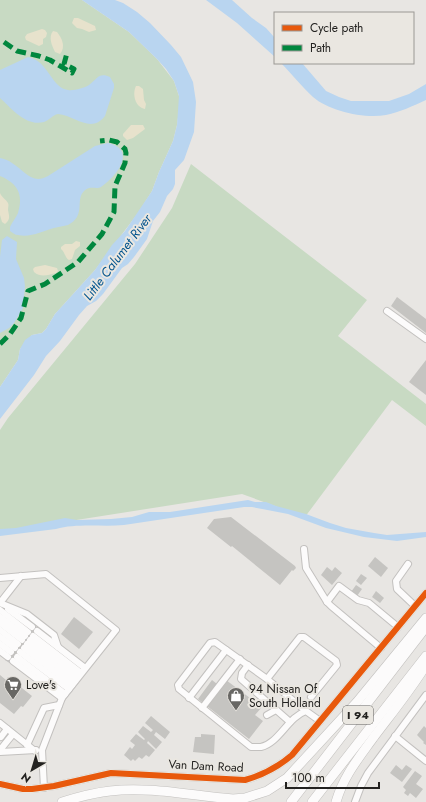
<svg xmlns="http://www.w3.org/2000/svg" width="426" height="802" font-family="Jost,sans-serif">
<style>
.green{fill:#c8dac3}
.sand{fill:#e7e2cc}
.water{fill:#b9d5f0}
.building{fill:#c5c4c1}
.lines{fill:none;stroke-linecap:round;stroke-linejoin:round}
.minor-casing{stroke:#c3c1bf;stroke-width:8}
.highway-casing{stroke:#c3c1bf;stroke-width:10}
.minor{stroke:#fcfbfb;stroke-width:6}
.highway{stroke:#fcfbfb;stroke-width:9}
.quiet{stroke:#00873e;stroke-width:5;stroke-dasharray:10 5;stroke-linecap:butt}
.cycleway-casing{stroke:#eae7e1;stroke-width:8}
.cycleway{stroke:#e8590c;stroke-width:6}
.labels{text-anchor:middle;stroke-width:4;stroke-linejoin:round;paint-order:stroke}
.shield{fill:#eae7e1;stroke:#5f5d5a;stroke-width:1}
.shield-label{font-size:11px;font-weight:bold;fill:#232220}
.poi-label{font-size:12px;fill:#232220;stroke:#eae7e1;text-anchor:start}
.street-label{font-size:12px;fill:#232220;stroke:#eae7e1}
.water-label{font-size:13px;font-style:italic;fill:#00538d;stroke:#eae7e1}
</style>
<rect width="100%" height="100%" fill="#e8e6e3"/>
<g class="green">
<path d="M0,0H82L129,32L157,59L174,81L179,96V110L177,125L173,141L159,172L152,191L138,213L95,270L55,314L46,329L42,333L32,335L20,349L18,360L0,387Z"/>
<path d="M191,164L367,300L338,336L426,404V426L392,400L305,517L242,494L0,532V430L8,418L135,264L172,208Z"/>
</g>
<g class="sand">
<path d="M74,18H78L95,26L96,30L89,32L82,29L77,28L72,23Z"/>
<path d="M42,29L45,30L47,33L46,37L43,39V44L39,46L26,40L25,37L27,34Z"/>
<path d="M53,31L57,32C62,38 66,47 60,54L55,52C52,46 48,37 53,31Z"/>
<path d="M136,86H139L143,89L144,100L146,104L145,109C135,107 132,94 136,86Z"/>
<path d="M131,125H143L145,129L133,138L127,140L123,136V134Z"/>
<path d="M0,193C2,198 6,199 8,203C9,205 8,207 8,210C9,216 11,219 5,224L2,222L0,215Z"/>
<path d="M76,241L80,242V246L75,250L72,259L69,260C65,258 65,252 61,249V247L65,244H72Z"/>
<path d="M45,265L57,268L58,271L56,273C48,275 41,278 34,272L33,269L35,267Z"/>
</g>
<g class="water">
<path d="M82,0H115L123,3L137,12L150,23L171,45L181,57L193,82L196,102L194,132L184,160L175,170V184L173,189L167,196L160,212L153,221L147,239L134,257L128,264L122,268L103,294L96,301L87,306L79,315L60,341L46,356L34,375L0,419V387L18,360L20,349L25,340L32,335L42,333L46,329L55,314L95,270L112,245L125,231L152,191L159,172L173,141L177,125L179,96L174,81L166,69L157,59L129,32Z"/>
<path d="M206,0H232L252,18L266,28L275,38V57L237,23Z"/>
<path d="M28,57C49,61 51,88 68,90C74,91 84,88 89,85C97,79 99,72 110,77L114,84V88L105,116C91,134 76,116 58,114C52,115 50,120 44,122C26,127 11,108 0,98V70Z"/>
<path d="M281,63H302L326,91L339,97L351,101H389L409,94L426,84V100C413,106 400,112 386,115C364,119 329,111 313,97C301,86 292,74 281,63Z"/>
<path d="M108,143C138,150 116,177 101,187C96,190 91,185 84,191C77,198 82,208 77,217C75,220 72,223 68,225C64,226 58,227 54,228C43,231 30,238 18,235C15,235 13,233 10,231V227C12,222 16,218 18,213C24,194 17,183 0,176V158C4,159 8,160 12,163C25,171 32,185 48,176L95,146Z"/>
<path d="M7,236L17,242L16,259L24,278L25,286L23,308L14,323L9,328L0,333V257L2,240Z"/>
<path d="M248,500L255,502H266L276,506L306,514L330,523L346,528L374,533L387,535L426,532V537L397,541L364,537L326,528L288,514L252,507H244L124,525C102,527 76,523 56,529L0,536V529L16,528L65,518L77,520L111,519L132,517L149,512H170Z"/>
</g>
<g class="building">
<path d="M397,297L426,319V333L391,306Z"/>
<path d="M426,360V395L409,382Z"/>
<path d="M231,517L295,566L296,568L293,571L292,570L280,585L232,546L231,547L207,528L214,519Z"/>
<path d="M375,557L388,568L381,577L368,566Z"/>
<path d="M327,567L332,571L335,567L342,573L332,585L321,575Z"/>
<path d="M361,574L367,578L361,585L356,581Z"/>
<path d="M356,585L362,589L357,596L351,592Z"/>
<path d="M376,591L384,598L380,603L372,597Z"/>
<path d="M74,617L93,632L79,649L61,634Z"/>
<path d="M34,625L39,629L11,664L5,660Z"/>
<path d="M0,675L6,680L8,677L32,696L23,707L21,706L14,714L0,703Z"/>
<path d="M222,677L262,707L255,715L263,721L249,739L198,699L212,680L217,684Z"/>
<path d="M151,716L170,732L165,739L156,732L154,735L162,742L156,749L148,741L147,743L155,750L149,757L146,755L142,759L139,757L135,761L133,759L131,761L124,755L130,747L132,749L135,745L130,741L136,734L144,740L145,739L138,732L143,726L151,732L153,730L145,723Z"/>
<path d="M424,726L426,728V745L423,743L424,742L417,735Z"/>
<path d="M201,734L215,735L214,754L193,752L195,737H201Z"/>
<path d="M396,765L402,770L406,765L412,769L402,782L390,773Z"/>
<path d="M415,771L422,776L416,784L423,789L416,798L410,793L408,796L404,793L406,790L403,787Z"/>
</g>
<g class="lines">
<defs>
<g id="minor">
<path d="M387,311L426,339"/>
<path d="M304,549L306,568L327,602L331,606L381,648"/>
<path d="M408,564L396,581L397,589L415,606"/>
<path d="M0,578L46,574L116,630L62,698L42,750L44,788"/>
<path d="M327,602L339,586L358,600L369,603L398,627"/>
<path d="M0,603L27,614L54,635L58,647"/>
<path d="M0,603L21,576"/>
<path d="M8,609L32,627"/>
<path d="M0,610L28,632"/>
<path d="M0,617L25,636"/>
<path d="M0,623L22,640"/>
<path d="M0,630L18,644"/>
<path d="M37,631L85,668"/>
<path d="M33,636L81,673"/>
<path d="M0,637L15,648"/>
<path d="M30,640L78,677"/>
<path d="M0,644L11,652"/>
<path d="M27,644L75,681"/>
<path d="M24,648L72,685"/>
<path d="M0,651L8,657"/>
<path d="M20,652L69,689"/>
<path d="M17,657L65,694"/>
<path d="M13,661L62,698"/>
<path d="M248,665L242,673L241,679L290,722"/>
<path d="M267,679L300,637H304L336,661L337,665L311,697"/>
<path d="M189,698L226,650"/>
<path d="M202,708L240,659"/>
<path d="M306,711L267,679L215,642L210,643L178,685L179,689L251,747C254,747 258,747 261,747C279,743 288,717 306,711L320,721"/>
<path d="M267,715L276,710"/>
<path d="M0,723L35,751"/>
<path d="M395,736L426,761"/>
<path d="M1,737L7,729"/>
<path d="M27,745L44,708L59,705"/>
<path d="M0,750L13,734"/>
<path d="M0,752L36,750"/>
<path d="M0,784L23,789H32L54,786L111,773L245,780C263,775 278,767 292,755L426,593"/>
<path d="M355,802L361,786L368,773L426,695"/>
</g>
<g id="highway">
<path d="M62,802C78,797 93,793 110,791C149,786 193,796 233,799L245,798L267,791L287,778L357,702L426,618"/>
<path d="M291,802L426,627"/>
<path d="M312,802L426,656"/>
<path d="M336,802C343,777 358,759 373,738C391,714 410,691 426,665"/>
</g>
</defs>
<use href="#minor" class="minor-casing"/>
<use href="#highway" class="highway-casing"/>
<use href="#minor" class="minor"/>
<use href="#highway" class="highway"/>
<g class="quiet">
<path d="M4,42L17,51L39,56L50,60L72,73L74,69L64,64L67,53"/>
<path d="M0,344L10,334L21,318L28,291L45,284L78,262L102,234L114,212L115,186L125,163L126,153L125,149L117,142L109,140L100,141"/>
</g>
<defs>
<path id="cycleway" d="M0,784L23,789H32L54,786L111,773L245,780C263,775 278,767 292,755L426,593"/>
</defs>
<use href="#cycleway" class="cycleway-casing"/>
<use href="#cycleway" class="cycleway"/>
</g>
<defs>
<symbol id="supermarket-pin" viewBox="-11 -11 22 30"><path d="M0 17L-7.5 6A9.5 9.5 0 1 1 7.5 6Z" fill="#686764" stroke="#eae7e1"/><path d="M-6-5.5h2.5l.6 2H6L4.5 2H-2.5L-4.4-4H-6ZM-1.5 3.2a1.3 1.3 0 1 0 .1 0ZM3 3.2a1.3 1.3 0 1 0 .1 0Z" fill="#fff"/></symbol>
<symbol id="shop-pin" viewBox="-11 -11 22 30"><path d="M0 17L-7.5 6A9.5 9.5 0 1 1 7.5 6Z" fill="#686764" stroke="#eae7e1"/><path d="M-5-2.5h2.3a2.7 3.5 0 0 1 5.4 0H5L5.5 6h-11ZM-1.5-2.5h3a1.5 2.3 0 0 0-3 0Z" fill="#fff"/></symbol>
</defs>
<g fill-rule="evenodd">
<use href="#supermarket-pin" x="3" y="675" width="20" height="27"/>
<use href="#shop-pin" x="226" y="686" width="20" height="27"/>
</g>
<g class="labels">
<rect class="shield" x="343" y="706" width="30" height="18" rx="3"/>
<g class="shield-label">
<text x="358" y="719">I 94</text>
</g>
<g class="poi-label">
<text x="26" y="689">Love's</text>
<text x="249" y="693">94 Nissan Of<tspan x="249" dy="14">South Holland</tspan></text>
</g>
<g class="street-label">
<text transform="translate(206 766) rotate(3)" y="4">Van Dam Road</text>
</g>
<g class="water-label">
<text transform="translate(117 257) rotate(-53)" y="5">Little Calumet River</text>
</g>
</g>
<rect x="274" y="12" width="140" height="52" fill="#eae7e1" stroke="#9a9894"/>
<rect x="282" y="25" width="20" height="6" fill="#e8590c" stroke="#9a9894"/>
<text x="310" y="32" font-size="12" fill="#232220">Cycle path</text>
<rect x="282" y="45" width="20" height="6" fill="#00873e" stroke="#9a9894"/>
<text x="310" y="52" font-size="12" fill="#232220">Path</text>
<g transform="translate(32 770) rotate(218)" stroke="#eae7e1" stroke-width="3" paint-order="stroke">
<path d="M0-3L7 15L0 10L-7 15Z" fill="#232220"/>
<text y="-6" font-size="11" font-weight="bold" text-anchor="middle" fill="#232220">N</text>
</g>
<path d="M286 782v6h93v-6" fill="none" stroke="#232220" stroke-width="2"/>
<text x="292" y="782" font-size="12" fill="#232220" stroke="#eae7e1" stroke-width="3" paint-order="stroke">100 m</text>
</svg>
